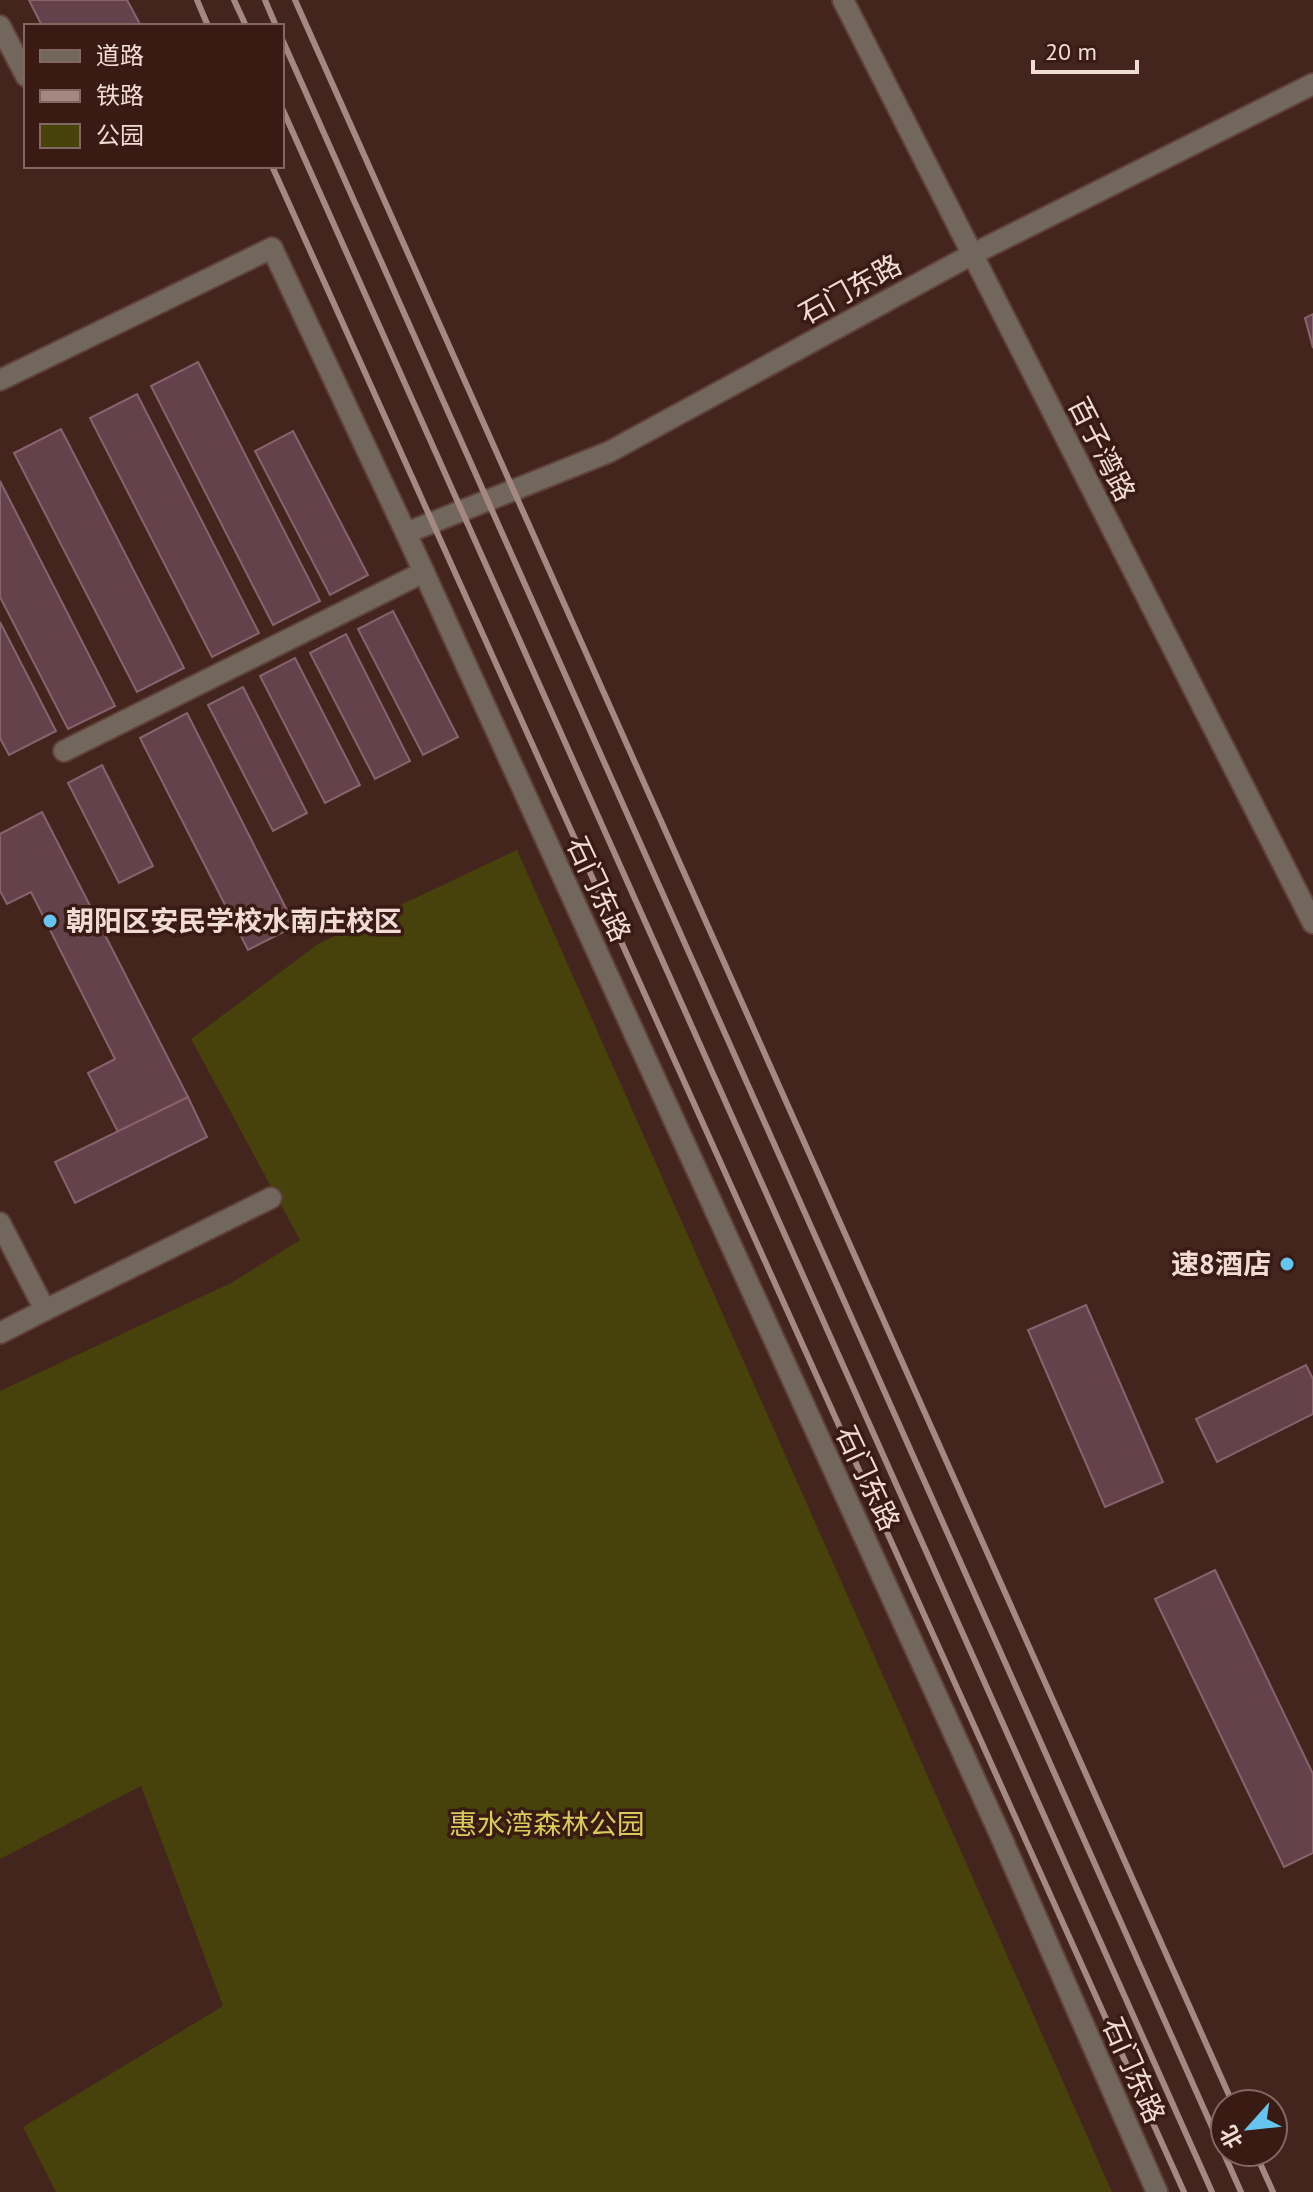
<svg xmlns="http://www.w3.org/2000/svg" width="1313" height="2192" font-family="'PT Sans','Noto Sans SC',sans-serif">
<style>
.green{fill:#47410c}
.building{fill:#65424b;stroke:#88636d;stroke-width:2}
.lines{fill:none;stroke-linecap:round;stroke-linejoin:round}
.minor-casing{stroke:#60423a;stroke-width:24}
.minor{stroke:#72675c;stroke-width:20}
.rail{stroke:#a38982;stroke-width:6}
.poi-dot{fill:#65c5ef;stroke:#391b13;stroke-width:3}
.labels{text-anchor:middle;stroke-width:7;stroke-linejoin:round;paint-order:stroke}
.street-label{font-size:28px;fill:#f0dbd5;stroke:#391b13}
.poi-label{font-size:28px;font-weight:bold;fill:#f0dbd5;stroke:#391b13;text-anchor:start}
.park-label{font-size:28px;fill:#d8cb5a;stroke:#391b13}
</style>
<rect width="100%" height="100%" fill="#44251d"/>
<path class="green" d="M517,850L1112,2192H56L23,2127L223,2006L141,1786L0,1859V1391L231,1283L300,1240L191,1039L318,944Z"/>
<g class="building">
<path d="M29,0H127L141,26H42Z"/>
<path d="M1313,314V348L1305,318Z"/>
<path d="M198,362L320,601L273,625L151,386Z"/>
<path d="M137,394L259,633L212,657L90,418Z"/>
<path d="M61,429L184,668L137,692L14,453Z"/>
<path d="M293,431L368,575L330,595L255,451Z"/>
<path d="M0,481L115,706L68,729L0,597Z"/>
<path d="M393,611L458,737L423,755L358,629Z"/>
<path d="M0,622L56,731L9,755L0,738Z"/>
<path d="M346,634L410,761L375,779L310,653Z"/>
<path d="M295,658L360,785L325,803L260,676Z"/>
<path d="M243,687L307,813L273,831L208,705Z"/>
<path d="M187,713L295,926L248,950L140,738Z"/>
<path d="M102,765L153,866L119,883L68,783Z"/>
<path d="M42,812L188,1097L118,1132L88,1073L115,1059L31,892L7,904L0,891V834Z"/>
<path d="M188,1097L207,1137L75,1203L55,1162Z"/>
<path d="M1086,1305L1163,1482L1105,1507L1028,1330Z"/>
<path d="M1306,1365L1313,1379V1414L1217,1462L1196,1419Z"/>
<path d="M1215,1570L1313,1774V1853L1284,1867L1155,1599Z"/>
</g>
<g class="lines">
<defs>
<g id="minor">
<path d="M843,0L1313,923"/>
<path d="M0,26L26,76"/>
<path d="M0,380L272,248L406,533"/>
<path d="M64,751L424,572"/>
<path d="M0,1223L45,1310L0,1333"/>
<path d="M45,1310L271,1198"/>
<path d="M1157,2192L998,1830L406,533L609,452L971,255L1313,84"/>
</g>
</defs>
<use href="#minor" class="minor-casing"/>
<use href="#minor" class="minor"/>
<g class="rail">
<path d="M197,0L208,26"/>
<path d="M234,0L246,26"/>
<path d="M265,0L276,26"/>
<path d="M295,0L1233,2104"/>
<path d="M282,39L1241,2192"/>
<path d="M282,108L1212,2192"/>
<path d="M272,166L1184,2192"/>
<path d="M1255,2152L1273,2192"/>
</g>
</g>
<g class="poi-dot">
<circle cx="50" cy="921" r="8"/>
<circle cx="1287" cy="1264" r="8"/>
</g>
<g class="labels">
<g class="street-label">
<text transform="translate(850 289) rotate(-29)" y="10">石门东路</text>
<text transform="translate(1102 449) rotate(63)" y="10">百子湾路</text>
<text transform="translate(599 889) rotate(65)" y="10">石门东路</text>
<text transform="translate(868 1478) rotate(65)" y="10">石门东路</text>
<text transform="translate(1134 2070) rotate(66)" y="10">石门东路</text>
</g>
<g class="poi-label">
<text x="66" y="931">朝阳区安民学校水南庄校区</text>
<text x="1271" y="1274" text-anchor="end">速8酒店</text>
</g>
<g class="park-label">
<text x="547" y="1834">惠水湾森林公园</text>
</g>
</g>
<rect x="24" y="24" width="260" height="144" fill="#391b13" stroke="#826861" stroke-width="2"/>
<rect x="40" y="50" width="40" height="12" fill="#72675c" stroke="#826861" stroke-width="2"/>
<text x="96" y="64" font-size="24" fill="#f0dbd5">道路</text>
<rect x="40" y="90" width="40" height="12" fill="#a38982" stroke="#826861" stroke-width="2"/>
<text x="96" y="104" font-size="24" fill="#f0dbd5">铁路</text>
<rect x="40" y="124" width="40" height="24" fill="#47410c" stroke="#826861" stroke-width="2"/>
<text x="96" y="144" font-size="24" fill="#f0dbd5">公园</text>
<g transform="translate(1249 2128) rotate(243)"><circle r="38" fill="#391b13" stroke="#826861" stroke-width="2"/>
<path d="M0-6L14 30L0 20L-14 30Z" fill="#65c5ef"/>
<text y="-12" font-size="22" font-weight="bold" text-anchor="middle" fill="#f0dbd5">北</text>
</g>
<path d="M1033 60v12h104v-12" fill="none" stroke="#f0dbd5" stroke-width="4"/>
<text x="1045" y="60" font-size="24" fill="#f0dbd5" stroke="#391b13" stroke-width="6" paint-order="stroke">20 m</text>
</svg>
